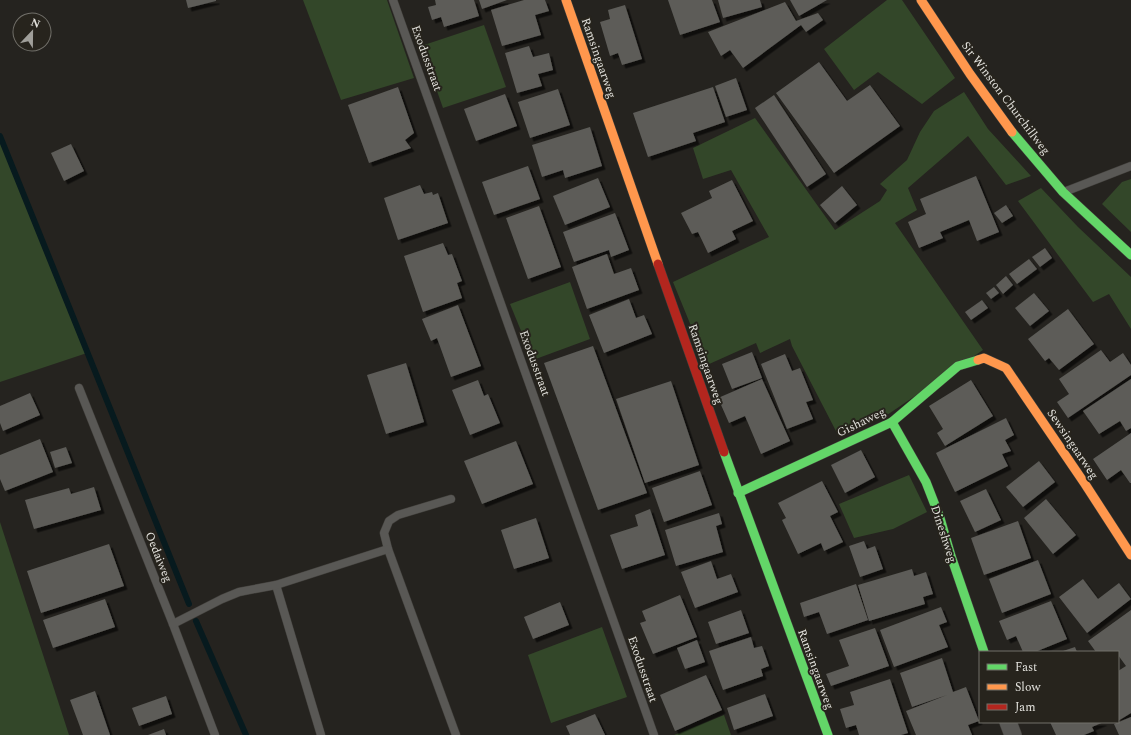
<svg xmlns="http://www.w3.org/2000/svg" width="1131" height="735" font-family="Spectral,serif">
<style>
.grass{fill:#334729}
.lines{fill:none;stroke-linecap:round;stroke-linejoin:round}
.stream{stroke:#071a1e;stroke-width:6}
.building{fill:#5d5c58;filter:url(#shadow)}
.lane-casing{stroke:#413f3b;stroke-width:9}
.street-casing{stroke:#413f3b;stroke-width:18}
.fast-casing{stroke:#413f3b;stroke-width:10}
.slow-casing{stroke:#413f3b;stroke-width:10}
.jam-casing{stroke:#413f3b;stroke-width:10}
.lane{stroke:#595855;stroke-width:8}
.street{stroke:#595855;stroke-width:17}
.fast{stroke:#63d668;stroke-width:9}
.slow{stroke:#ff974d;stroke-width:9}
.jam{stroke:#b3261e;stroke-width:9}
.labels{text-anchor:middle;stroke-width:4;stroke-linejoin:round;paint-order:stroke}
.street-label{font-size:12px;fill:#e3e2dd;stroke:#27241d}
</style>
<defs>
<filter id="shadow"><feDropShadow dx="3.5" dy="3.5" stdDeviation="0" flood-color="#0009"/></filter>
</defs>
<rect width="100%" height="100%" fill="#25231f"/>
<g class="grass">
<path d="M303,0H387L414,78L341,100Z"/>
<path d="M887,0H902L955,78L922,104L878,72L854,90L824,49Z"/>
<path d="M484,25L506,87L443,108L421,46Z"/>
<path d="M964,92L988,129L1031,176L1006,185L968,136L908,188L917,210L895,223L983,350L887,415L838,435L792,346L790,339L760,353L756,343L707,365L673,282L769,237L731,170L703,179L693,148L755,118L835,230L880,201L887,190L880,184L907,160L920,132L934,111Z"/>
<path d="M0,136L87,353L0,382Z"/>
<path d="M1131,179V232L1102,204L1122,182Z"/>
<path d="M1041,188L1078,227L1131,277V329L1109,294L1093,302L1018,201Z"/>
<path d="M570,282L590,339L533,360L510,304Z"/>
<path d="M909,475L927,512L893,529L854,538L839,504Z"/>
<path d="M0,522L69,735H0Z"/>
<path d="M602,627L627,697L551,723L528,655Z"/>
<path d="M724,715L731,735H674Z"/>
</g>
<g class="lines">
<g class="stream">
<path d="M0,136L189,604"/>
<path d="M196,621L246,735"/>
</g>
</g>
<g class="building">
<path d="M186,0H216V1L188,8Z"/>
<path d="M435,0H474L479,16L444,27L441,17L432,20L428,7L436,5Z"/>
<path d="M479,0H507L482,9Z"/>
<path d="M524,0H545L549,11L535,15L541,35L502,46L491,10Z"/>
<path d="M668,0H712L720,22L680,35Z"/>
<path d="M718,0H760L762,7L723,18Z"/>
<path d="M790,0H827L799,16Z"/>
<path d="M785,2L796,21L818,13L823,20L806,32L801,25L743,68L730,50L721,56L708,32Z"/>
<path d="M625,5L642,59L622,65L618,53L610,56L600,22L610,19L608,10Z"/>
<path d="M529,46L533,57L549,53L553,70L538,74L542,86L517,93L505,53Z"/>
<path d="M819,62L847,101L870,85L900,126L834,173L776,93Z"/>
<path d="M736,78L747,110L726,117L715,86Z"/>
<path d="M398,87L414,133L405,140L411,148L369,163L348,105Z"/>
<path d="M713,87L725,122L693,133L696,141L648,157L633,113Z"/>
<path d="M558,89L570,125L530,138L518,102Z"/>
<path d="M505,94L517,126L476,141L464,109Z"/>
<path d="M774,95L826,174L807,187L755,108Z"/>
<path d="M590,127L602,166L565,178L563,170L542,177L532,145Z"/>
<path d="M71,144L84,171L64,181L51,153Z"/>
<path d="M528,166L540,199L494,215L482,182Z"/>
<path d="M976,176L999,232L977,241L969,220L940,232L943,238L919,248L908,222L926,214L920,199Z"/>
<path d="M598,178L610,207L565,225L553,196Z"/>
<path d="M732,180L753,221L732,231L736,239L708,253L698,232L692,234L681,213L712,198L709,191Z"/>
<path d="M420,185L424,194L432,192L433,195L438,193L448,223L398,240L384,198Z"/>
<path d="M842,186L857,205L835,223L820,205Z"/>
<path d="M1006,205L1013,216L1002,223L994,213Z"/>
<path d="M539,206L561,267L528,279L506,218Z"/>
<path d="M615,213L629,250L611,257L609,250L574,262L563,232Z"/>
<path d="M443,243L448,255L452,254L462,281L457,283L462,298L423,312L404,256Z"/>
<path d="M1045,248L1052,258L1040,267L1032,257Z"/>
<path d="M607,254L614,274L631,268L639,290L587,309L572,267Z"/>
<path d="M1029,259L1037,269L1017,284L1009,274Z"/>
<path d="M1006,276L1013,285L1003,294L996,285Z"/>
<path d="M994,287L999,293L991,299L986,293Z"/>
<path d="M1034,293L1049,311L1030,326L1015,308Z"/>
<path d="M629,299L636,318L644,315L652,334L604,353L589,315Z"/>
<path d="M982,300L988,308L971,320L965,312Z"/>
<path d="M458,305L481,366L451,377L437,338L431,341L422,319Z"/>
<path d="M1068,309L1094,344L1059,370L1049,358L1045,361L1028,339Z"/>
<path d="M593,346L647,493L598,510L544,363Z"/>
<path d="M1101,350L1110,362L1123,353L1131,365V375L1068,418L1057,402L1069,394L1059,379Z"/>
<path d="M752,352L762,378L732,389L722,364Z"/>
<path d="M785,354L792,371L800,368L813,400L806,402L813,419L787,429L761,364Z"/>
<path d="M406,363L424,422L386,434L367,375Z"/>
<path d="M762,379L790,441L761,454L745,416L729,423L718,398Z"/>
<path d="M1131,379V428L1126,431L1120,421L1099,434L1083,411Z"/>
<path d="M478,380L484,396L488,394L500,423L470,435L452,390Z"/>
<path d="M971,380L993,416L945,446L937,433L943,429L929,406Z"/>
<path d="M671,381L699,465L645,483L616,399Z"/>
<path d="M30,393L40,415L3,431L0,423V406Z"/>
<path d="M1006,418L1014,435L1005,440L1011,451L1002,454L1008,466L955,492L936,453Z"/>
<path d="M1131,433V483H1130L1121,470L1107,480L1093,459Z"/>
<path d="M40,439L53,472L5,491L0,479V455Z"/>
<path d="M516,441L533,484L482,504L464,461Z"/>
<path d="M66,447L72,463L55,468L50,452Z"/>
<path d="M861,450L875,477L845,493L831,465Z"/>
<path d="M1039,461L1055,482L1023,507L1006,487Z"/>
<path d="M700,471L712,505L664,522L652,488Z"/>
<path d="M822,481L838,512L830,516L843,542L824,551L821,543L798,554L782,520L786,518L778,503Z"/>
<path d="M94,487L101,510L34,529L25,500L69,488L71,494Z"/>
<path d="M986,489L1001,520L975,532L960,501Z"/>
<path d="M1046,499L1076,535L1053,554L1024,518Z"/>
<path d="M650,509L665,555L622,569L610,535L638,526L635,515Z"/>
<path d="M719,513L722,524L716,526L723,552L676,566L665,530Z"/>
<path d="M536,518L549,558L514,569L501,530Z"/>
<path d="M1018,521L1031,558L984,575L971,538Z"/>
<path d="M864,541L867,549L875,546L883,569L860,577L849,546Z"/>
<path d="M109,544L124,586L41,613L27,571Z"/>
<path d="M1038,560L1051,594L1002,613L989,579Z"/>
<path d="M711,561L717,579L731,574L738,592L695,608L681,572Z"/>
<path d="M912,569L914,576L926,572L933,594L923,597L925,604L869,621L858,585Z"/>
<path d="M1083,579L1098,599L1119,583L1131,599L1087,633L1059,597Z"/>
<path d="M856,584L868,620L827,634L819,612L804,617L800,603Z"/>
<path d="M680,595L697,637L653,654L640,623L646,621L642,611Z"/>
<path d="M105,599L115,627L53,648L43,620Z"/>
<path d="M1051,601L1067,639L1035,652H1023L1016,636L1007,640L999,621Z"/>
<path d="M560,602L569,625L533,639L524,617Z"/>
<path d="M941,607L947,622L939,625L948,647L894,667L880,630Z"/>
<path d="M741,610L749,633L716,644L708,622Z"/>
<path d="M1131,610V713L1118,721V671L1126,666L1118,655V652H1096L1088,641Z"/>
<path d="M875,628L889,666L831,686L826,674L849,666L839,640Z"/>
<path d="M751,637L754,648L762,646L769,666L761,669L763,676L723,690L709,651Z"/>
<path d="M697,640L705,662L685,669L677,648Z"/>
<path d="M1075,647L1077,652H1060Z"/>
<path d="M942,658L953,692L966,687L979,721L968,725L972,735H916L906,711L947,695L912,707L900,673Z"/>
<path d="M706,675L722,710L675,731L660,695Z"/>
<path d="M890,679L908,733L901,735H859L856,725L846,728L840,709L854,705L850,692Z"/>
<path d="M95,691L110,735H83L70,700Z"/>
<path d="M765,694L773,716L734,730L727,708Z"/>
<path d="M166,696L172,714L139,726L132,708Z"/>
<path d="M595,714L605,735H570L566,726Z"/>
<path d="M1131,717V735H1119L1114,724Z"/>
<path d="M1050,722H1104L1092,727L1094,731L1084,735H1056Z"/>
<path d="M164,729L166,735H148Z"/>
</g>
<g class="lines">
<defs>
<g id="lane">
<path d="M393,0L654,735"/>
<path d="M1064,192L1131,166"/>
<path d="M79,388L173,624L215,735"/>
<path d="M451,499L398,515L389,521L384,533L388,549L456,735"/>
<path d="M276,585L321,735"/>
<path d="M173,624L222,599L239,592L276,585L388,549"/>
</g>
<path id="street" d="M1008,722L1013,735"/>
<g id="fast">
<path d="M1012,132L1063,192L1131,255"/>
<path d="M892,422L926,482L940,518L951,556L984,652"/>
<path d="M724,452L828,735"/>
<path d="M738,493L892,422L958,366L978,360"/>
</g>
<g id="slow">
<path d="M566,0L658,264"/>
<path d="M921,0L970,74L1012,132"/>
<path d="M978,360L984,358L1006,368L1085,484L1131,555"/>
</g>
<path id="jam" d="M658,264L724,452"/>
</defs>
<use href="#lane" class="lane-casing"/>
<use href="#street" class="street-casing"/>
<use href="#fast" class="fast-casing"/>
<use href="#slow" class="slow-casing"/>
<use href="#jam" class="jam-casing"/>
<use href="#lane" class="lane"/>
<use href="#street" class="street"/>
<use href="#fast" class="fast"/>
<use href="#slow" class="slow"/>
<use href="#jam" class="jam"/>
</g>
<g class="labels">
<g class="street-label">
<text transform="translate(427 58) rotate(70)" y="4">Exodusstraat</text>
<text transform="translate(599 58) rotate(71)" y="4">Ramsingaarweg</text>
<text transform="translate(1006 98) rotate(53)" y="4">Sir Winston Churchillweg</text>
<text transform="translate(535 363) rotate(70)" y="4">Exodusstraat</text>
<text transform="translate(706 364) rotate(71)" y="4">Ramsingaarweg</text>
<text transform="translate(861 422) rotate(-26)" y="4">Gishaweg</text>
<text transform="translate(1073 444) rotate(56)" y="4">Sewsingaarweg</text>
<text transform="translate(944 534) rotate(72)" y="4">Dineshweg</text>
<text transform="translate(159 557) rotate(68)" y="4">Oedaiweg</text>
<text transform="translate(643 669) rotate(71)" y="4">Exodusstraat</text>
<text transform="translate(816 669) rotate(70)" y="4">Ramsingaarweg</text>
</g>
</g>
<rect x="979" y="651" width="140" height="72" fill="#27241d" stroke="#72706a"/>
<rect x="987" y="664" width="20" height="6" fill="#63d668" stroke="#72706a"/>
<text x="1015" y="671" font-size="12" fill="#e3e2dd">Fast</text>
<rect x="987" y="684" width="20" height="6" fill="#ff974d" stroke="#72706a"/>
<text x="1015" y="691" font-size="12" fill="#e3e2dd">Slow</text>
<rect x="987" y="704" width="20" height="6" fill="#b3261e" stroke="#72706a"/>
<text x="1015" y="711" font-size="12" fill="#e3e2dd">Jam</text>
<g transform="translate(32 32) rotate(22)"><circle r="19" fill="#27241d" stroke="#72706a"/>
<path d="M0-3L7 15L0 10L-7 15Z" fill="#a09f9a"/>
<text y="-6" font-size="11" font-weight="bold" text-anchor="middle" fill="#e3e2dd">N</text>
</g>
</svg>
